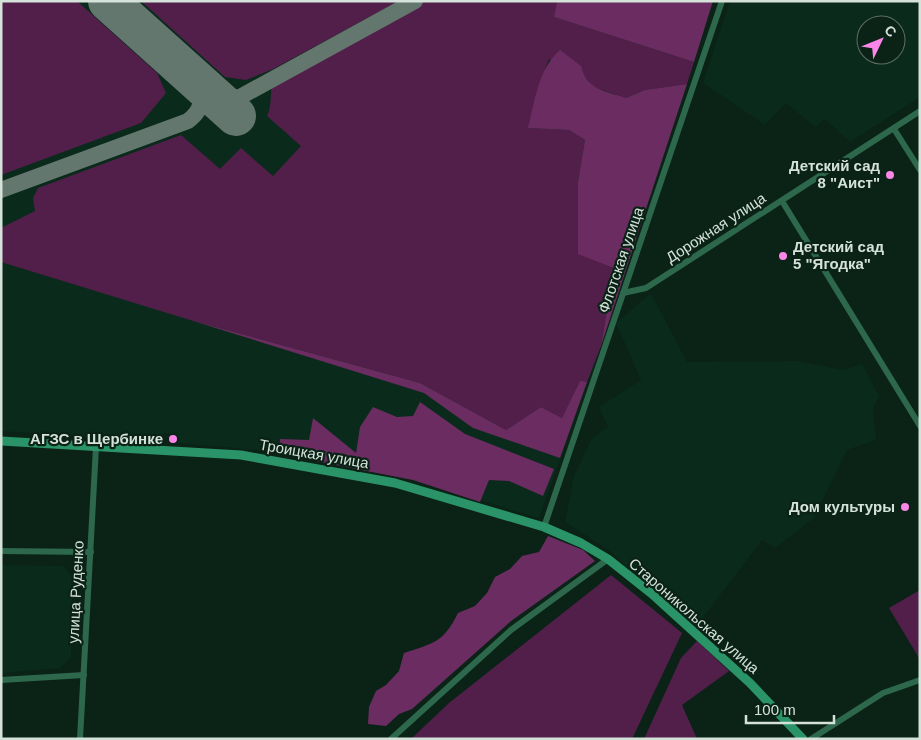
<svg xmlns="http://www.w3.org/2000/svg" width="921" height="740" font-family="Helvetica,sans-serif">
<style>
.built{fill:#0a2a1b;fill-rule:evenodd}
.green{fill:#521f4b}
.forest{fill:#6b2d61}
.lines{fill:none;stroke-linecap:round;stroke-linejoin:round}
.taxiway{stroke:#64776e;stroke-width:16}
.runway{stroke:#64776e;stroke-width:40}
.street{stroke:#2d684c;stroke-width:6}
.secondary{stroke:#2a9367;stroke-width:9}
.poi-dot{fill:#fa87e7;stroke:#0b2217;stroke-width:2}
.labels{text-anchor:middle;stroke-width:4.5;stroke-linejoin:round;paint-order:stroke}
.poi-label{font-size:15px;font-weight:bold;fill:#d5e2da;stroke:#0b2217;text-anchor:end}
.street-label{font-size:15px;fill:#d5e2da;stroke:#0b2217}
</style>
<rect width="100%" height="100%" fill="#0b2217"/>
<g class="built">
<path d="M1,1H713L601,346L539,518L413,480L265,451L171,442L169,434L164,433L159,442L1,431Z"/>
<path d="M730,1H920V97L850,142L825,119L815,127L786,103L765,125L703,83ZM866,25H896V55H866Z"/>
<path d="M651,293L687,362L796,361L843,370L862,364L879,396L873,409L876,440L847,450L814,518L775,548L762,540L696,627L607,549L565,522L574,476L591,440L608,427L599,407L641,380L616,323Z"/>
<path d="M1,565L64,566L73,578L71,657L60,668L1,673Z"/>
</g>
<g class="green">
<path d="M1,1H77L157,73L166,93L141,123L1,175Z"/>
<path d="M141,1H399L273,69L246,80L225,77Z"/>
<path d="M424,1H557L554,17L694,62L687,84L645,90L626,98L593,87L584,77L549,59L539,85L529,128L569,130L585,140L578,182L614,268L601,346L587,382H580L562,418L541,407L506,430L420,383L190,320L1,262V228L35,211L33,198L38,188L181,135L220,169L241,148L273,176L301,146L267,116C272,106 270,95 272,83Z"/>
<path d="M611,575L682,633L632,739H411L449,703Z"/>
<path d="M920,590V658H919L889,608Z"/>
<path d="M697,641L729,671L682,705L697,739H644L681,658Z"/>
</g>
<g class="forest">
<path d="M557,1H713L694,62L554,17Z"/>
<path d="M560,50L581,66C586,90 606,91 626,98L645,90L687,84L601,346L614,268L578,254V182L585,140L569,130L528,128C535,101 538,69 560,50Z"/>
<path d="M190,320L420,383L506,430L541,407L562,418L580,381L587,382L560,458L473,428L424,393Z"/>
<path d="M420,402L465,434L554,469L543,496L509,481L489,480L480,502L413,480L279,454L280,439L309,440L313,418L356,453L360,427L373,407L397,417L413,416Z"/>
<path d="M548,536L583,550L595,561L511,621L412,709L399,714L386,726L368,724L369,707L376,691L386,685L399,671L404,653C434,643 443,643 458,613L475,606L487,593L495,577L510,569L522,556L539,552Z"/>
</g>
<g class="lines">
<g class="taxiway">
<path d="M219,100L240,97L415,1"/>
<path d="M1,190L188,121C203,110 204,96 196,80"/>
</g>
<path class="runway" d="M108,1L236,116"/>
<g class="street">
<path d="M894,129L920,170"/>
<path d="M782,201L920,426"/>
<path d="M623,293L646,288L920,111"/>
<path d="M544,527L722,1"/>
<path d="M1,551L91,552"/>
<path d="M1,680L84,675"/>
<path d="M80,739L96,447"/>
<path d="M391,739L511,630L608,559"/>
<path d="M811,739L883,693L920,680"/>
</g>
<path class="secondary" d="M1,441L241,455L395,483L544,527L581,543L608,559L652,594L750,683L803,739"/>
</g>
<g class="poi-dot">
<circle cx="890" cy="175" r="5"/>
<circle cx="783" cy="256" r="5"/>
<circle cx="173" cy="439" r="5"/>
<circle cx="905" cy="507" r="5"/>
</g>
<g class="labels">
<g class="poi-label">
<text x="880" y="171">Детский сад<tspan x="880" dy="17">8 "Аист"</tspan></text>
<text x="793" y="252" text-anchor="start">Детский сад<tspan x="793" dy="17">5 "Ягодка"</tspan></text>
<text x="163" y="444">АГЗС в Щербинке</text>
<text x="895" y="512">Дом культуры</text>
</g>
<g class="street-label">
<text transform="translate(716 228) rotate(-33)" y="5">Дорожная улица</text>
<text transform="translate(621 260) rotate(-71)" y="5">Флотская улица</text>
<text transform="translate(314 454) rotate(10)" y="5">Троицкая улица</text>
<text transform="translate(76 592) rotate(-87)" y="5">улица Руденко</text>
<text transform="translate(694 616) rotate(41)" y="5">Староникольская улица</text>
</g>
</g>
<rect width="921" height="740" fill="none" stroke="#d5e2da" stroke-width="5"/>
<g transform="translate(881 40) rotate(47)"><circle r="24" fill="#0b2217" stroke="#5c6f65"/>
<path d="M0-4L9 19L0 12L-9 19Z" fill="#fa87e7"/>
<text y="-8" font-size="14" font-weight="bold" text-anchor="middle" fill="#d5e2da">С</text>
</g>
<path d="M746 715v8h88v-8" fill="none" stroke="#d5e2da" stroke-width="2.5"/>
<text x="754" y="715" font-size="15" fill="#d5e2da" stroke="#0b2217" stroke-width="4" paint-order="stroke">100 m</text>
</svg>
